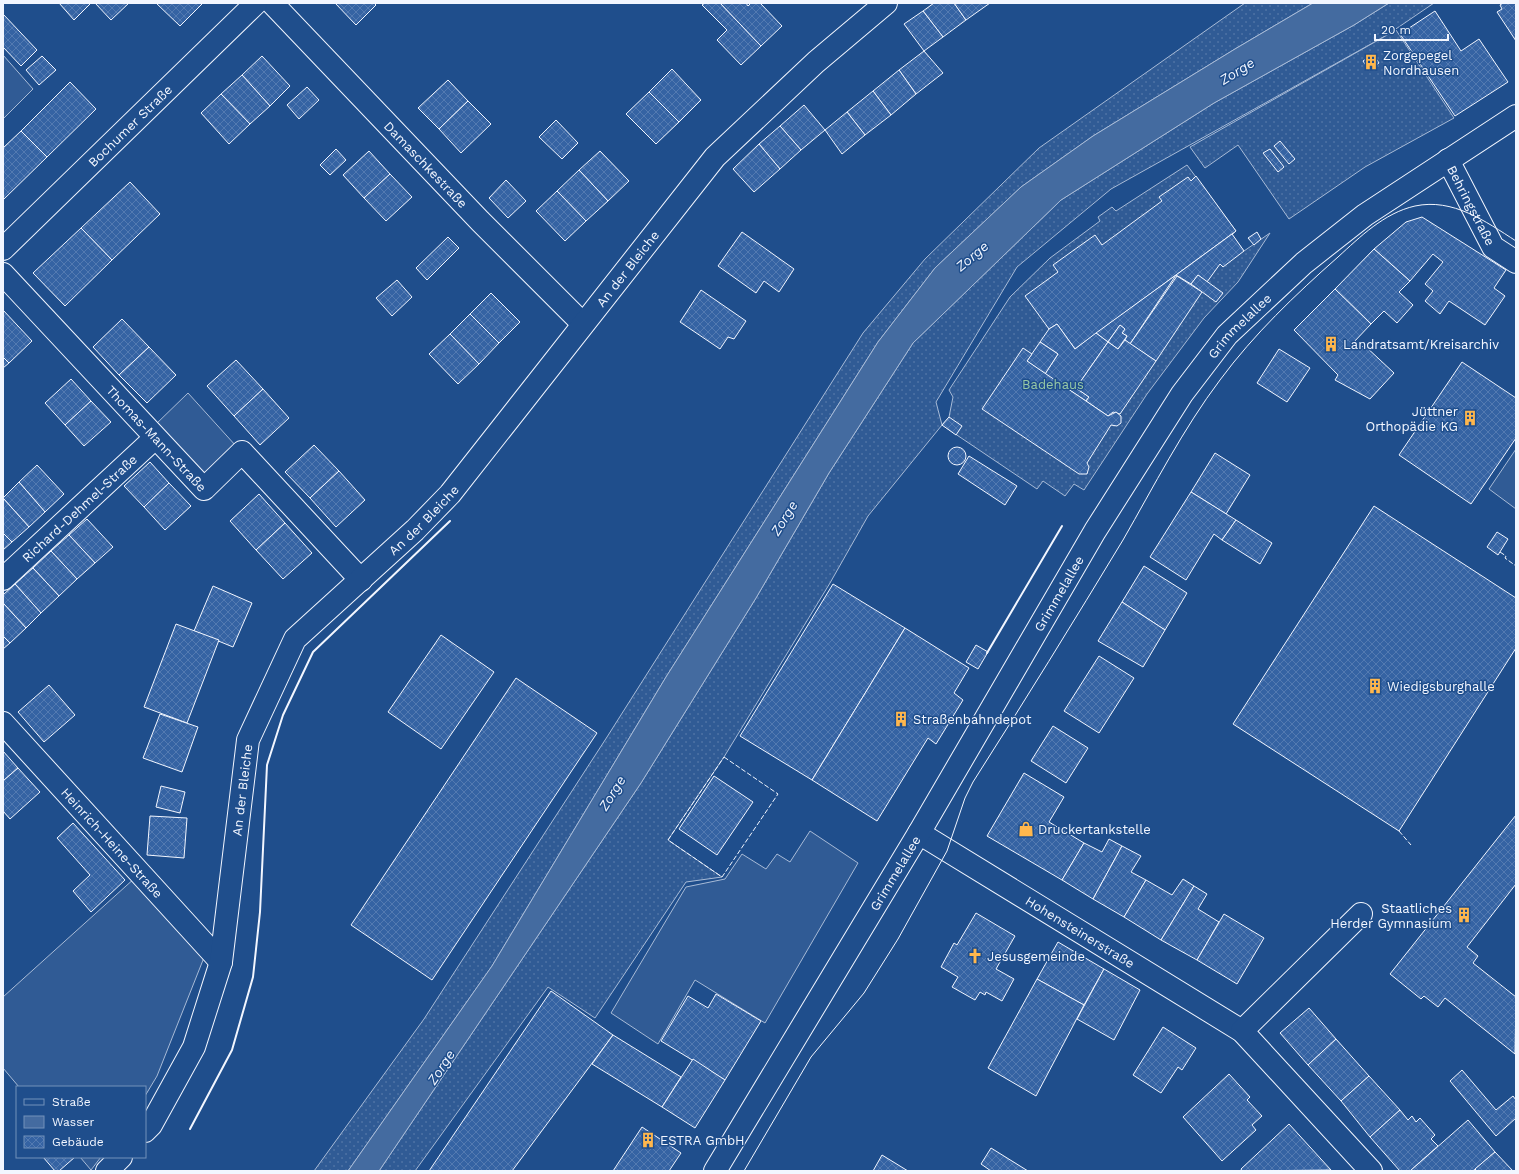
<svg xmlns="http://www.w3.org/2000/svg" width="1519" height="1174" font-family="'Work Sans',sans-serif">
<style>
.grass{fill:url(#grass-dots);stroke:#a8bbd7}
.built{fill:#305b95;stroke:#a8bbd7}
.water{fill:#446ba0;stroke:#a8bbd7}
.building{fill:url(#building-cross-hatch);stroke:#f2f6ff}
.lines{fill:none;stroke-linecap:round;stroke-linejoin:round}
.street-casing{stroke:#f2f6ff;stroke-width:24}
.primary-casing{stroke:#f2f6ff;stroke-width:24}
.street{stroke:#1f4e8c;stroke-width:22}
.primary{stroke:#1f4e8c;stroke-width:22}
.tram{stroke:#f2f6ff;stroke-width:1}
.fence{stroke:#f2f6ff;stroke-width:1;stroke-dasharray:5 2;stroke-linecap:butt}
.wall{stroke:#f2f6ff;stroke-width:2}
.labels{text-anchor:middle;stroke-width:3;stroke-linejoin:round;paint-order:stroke}
.poi-label{font-size:13px;fill:#f2f6ff;stroke:#1f4e8c;text-anchor:start}
.street-label{font-size:13px;fill:#f2f6ff;stroke:#1f4e8c}
.park-label{font-size:13px;fill:#97c8a6;stroke:#1f4e8c}
.water-label{font-size:14px;font-style:italic;fill:#f2f6ff;stroke:#1f4e8c}
</style>
<defs>
<pattern id="grass-dots" width="8" height="8" patternUnits="userSpaceOnUse"><rect width="8" height="8" fill="#305b95"/><path d="M2 2h.1M6 6h.1" fill="none" stroke="#4e73a5" stroke-width="1.8" stroke-linecap="round"/></pattern>
<pattern id="building-cross-hatch" width="8" height="8" patternUnits="userSpaceOnUse"><rect width="8" height="8" fill="#3563a3"/><path d="M0 0l8 8M0 8l8-8" fill="none" stroke="#537ab1"/></pattern>
</defs>
<rect width="100%" height="100%" fill="#1f4e8c"/>
<g class="grass">
<path d="M1245,3H1313L1235,49L1093,136L1021,187L935,268L878,342L666,677L492,966L348,1171H314L424,1019L607,737L863,333L925,259L1039,148Z"/>
<path d="M1389,3H1434L1387,35L1111,189L1017,267L936,402L942,425L949,417L953,397L949,390L1010,297L1050,258L1100,221L1098,217L1112,207L1116,211L1187,165L1236,231L1232,235L1244,251L1270,233L1238,282L1204,318L1147,394L1084,490L1074,484L1065,496L1043,481L1037,489L942,425L868,516L830,583L724,757L668,840L722,877L686,882L595,1018L548,987L415,1171H379L641,783L756,598L829,473L913,343L1061,200L1214,103L1354,25Z"/>
<path d="M1396,30L1454,118L1365,167L1289,219L1238,145L1205,168L1190,147Z"/>
</g>
<g class="built">
<path d="M3,55L33,89L3,119Z"/>
<path d="M188,393L236,446L203,478L154,426Z"/>
<path d="M1516,449V509L1489,489Z"/>
<path d="M810,831L858,863L765,1023L695,980L658,1044L611,1013L686,887L725,879L742,854L766,869L777,854L790,862Z"/>
<path d="M136,877L205,955L157,1076L145,1096V1087H19L3,1068V997Z"/>
<path d="M80,1157H101L91,1170Z"/>
</g>
<path class="water" d="M1313,3H1389L1354,25L1214,103L1061,200L913,343L829,473L756,598L641,783L379,1171H348L492,966L666,677L878,342L935,268L1021,187L1093,136L1235,49Z"/>
<g class="building">
<path d="M59,3H91L74,20Z"/>
<path d="M95,3H129L111,20Z"/>
<path d="M156,3H203L180,26Z"/>
<path d="M335,3H374L376,5L356,25Z"/>
<path d="M705,3H720L761,46L741,65L717,40L727,30L702,5Z"/>
<path d="M720,3H746L748,6L751,3H760L782,26L761,46Z"/>
<path d="M934,3H954L966,20L943,37L923,11Z"/>
<path d="M954,3H990L966,20Z"/>
<path d="M1503,3H1516V41L1497,12L1502,9L1500,5Z"/>
<path d="M923,11L943,37L924,51L904,24Z"/>
<path d="M1435,11L1461,51L1479,39L1508,82L1455,116L1400,34Z"/>
<path d="M3,14L37,50L21,66L3,47Z"/>
<path d="M924,51L943,73L916,94L899,70Z"/>
<path d="M1373,54L1379,63L1369,70L1363,61Z"/>
<path d="M42,56L56,70L39,85L26,70Z"/>
<path d="M262,56L290,86L270,106L242,75Z"/>
<path d="M672,69L701,100L679,122L649,92Z"/>
<path d="M899,70L916,94L891,115L873,91Z"/>
<path d="M242,75L270,106L250,124L221,94Z"/>
<path d="M448,80L468,101L439,129L418,108Z"/>
<path d="M70,82L96,109L47,157L21,131Z"/>
<path d="M307,87L319,100L299,119L287,105Z"/>
<path d="M873,91L891,115L865,135L847,112Z"/>
<path d="M649,92L679,122L656,144L626,114Z"/>
<path d="M221,94L250,124L229,144L201,113Z"/>
<path d="M468,101L491,124L461,153L439,129Z"/>
<path d="M804,105L825,130L801,150L780,126Z"/>
<path d="M847,112L865,135L842,154L825,130Z"/>
<path d="M556,120L578,143L562,159L539,137Z"/>
<path d="M780,126L801,150L780,169L759,144Z"/>
<path d="M21,131L47,157L3,200V148Z"/>
<path d="M1280,141L1295,159L1289,164L1274,146Z"/>
<path d="M759,144L780,169L754,192L733,169Z"/>
<path d="M336,149L346,160L330,175L320,165Z"/>
<path d="M1270,149L1284,167L1278,172L1263,153Z"/>
<path d="M369,151L390,174L364,198L343,175Z"/>
<path d="M600,151L629,181L608,201L579,170Z"/>
<path d="M579,170L608,201L586,221L557,191Z"/>
<path d="M390,174L412,197L386,221L364,198Z"/>
<path d="M1196,176L1236,231L1075,349L1057,324L1049,329L1025,296L1058,272L1053,265L1095,235L1102,245L1162,201L1159,197L1188,177L1191,181Z"/>
<path d="M506,180L526,201L508,218L489,198Z"/>
<path d="M130,182L160,214L112,260L81,228Z"/>
<path d="M557,191L586,221L565,241L536,211Z"/>
<path d="M1422,217L1506,270L1494,288L1505,296L1485,325L1449,301L1440,314L1425,301L1433,291L1425,284L1443,262L1433,254L1410,281L1374,249L1406,222Z"/>
<path d="M81,228L112,260L65,306L33,273Z"/>
<path d="M742,232L794,269L779,292L764,281L756,293L718,266Z"/>
<path d="M1257,232L1261,239L1254,245L1248,238Z"/>
<path d="M1232,234L1244,251L1223,267L1220,264L1207,282L1198,275L1191,284L1176,275Z"/>
<path d="M448,237L459,248L427,280L416,268Z"/>
<path d="M1374,249L1410,281L1399,292L1413,305L1397,323L1384,311L1371,324L1335,289Z"/>
<path d="M1176,275L1130,344L1125,340L1127,336L1122,333L1125,329L1120,325L1108,342L1096,333Z"/>
<path d="M1198,275L1223,293L1216,302L1191,284Z"/>
<path d="M1177,276L1202,292L1156,361L1130,344Z"/>
<path d="M397,280L412,297L392,316L376,298Z"/>
<path d="M1335,289L1371,324L1353,343L1360,349L1364,345L1394,373L1370,399L1335,380L1338,375L1294,330Z"/>
<path d="M701,290L746,321L734,339L728,337L720,349L680,322Z"/>
<path d="M491,293L520,322L499,343L470,314Z"/>
<path d="M3,310L32,341L9,363L3,357Z"/>
<path d="M470,314L499,343L479,364L450,334Z"/>
<path d="M122,319L149,347L119,375L93,347Z"/>
<path d="M1057,324L1075,349L1096,333L1108,342L1076,388L1089,397L1086,401L1045,374L1058,354L1040,342L1049,329Z"/>
<path d="M1120,325L1125,329L1122,333L1127,336L1118,349L1108,342Z"/>
<path d="M450,334L479,364L458,384L429,354Z"/>
<path d="M1125,340L1156,361L1120,414L1113,412L1108,416L1086,401L1089,397L1076,388L1108,342L1118,349Z"/>
<path d="M1040,342L1058,354L1045,374L1027,361Z"/>
<path d="M149,347L176,375L147,403L119,375Z"/>
<path d="M1023,348L1032,354L1027,361L1108,416L1116,412L1121,416V423L1117,426L1111,425L1087,463L1089,467L1087,474H1079L982,409Z"/>
<path d="M1279,349L1310,368L1287,402L1257,383Z"/>
<path d="M3,357L9,363L3,368Z"/>
<path d="M236,360L263,389L234,416L207,386Z"/>
<path d="M1462,362L1516,398V438L1471,504L1399,455Z"/>
<path d="M71,379L91,401L65,425L45,403Z"/>
<path d="M263,389L289,418L260,445L234,416Z"/>
<path d="M91,401L111,422L84,446L65,425Z"/>
<path d="M949,417L962,426L956,435L942,425Z"/>
<path d="M314,445L339,471L310,498L285,472Z"/>
<circle cx="957" cy="456" r="9"/>
<path d="M1215,453L1250,475L1226,514L1191,492Z"/>
<path d="M969,456L1017,486L1005,505L958,474Z"/>
<path d="M150,462L169,483L144,507L124,486Z"/>
<path d="M37,465L64,494L45,512L19,482Z"/>
<path d="M339,471L365,500L336,527L310,498Z"/>
<path d="M19,482L45,512L29,527L3,498Z"/>
<path d="M169,483L191,506L165,530L144,507Z"/>
<path d="M1191,492L1236,520L1222,540L1214,534L1186,580L1150,557Z"/>
<path d="M259,494L285,523L256,550L230,521Z"/>
<path d="M3,498L29,527L12,542L3,533Z"/>
<path d="M1374,506L1516,598V648L1399,831L1233,724Z"/>
<path d="M87,519L113,547L95,563L69,535Z"/>
<path d="M1236,520L1272,543L1260,564L1222,540Z"/>
<path d="M285,523L312,553L283,579L256,550Z"/>
<path d="M1497,532L1508,539L1498,555L1487,547Z"/>
<path d="M3,533L12,542L3,550Z"/>
<path d="M69,535L95,563L77,579L51,551Z"/>
<path d="M51,551L77,579L59,596L33,568Z"/>
<path d="M1144,566L1187,593L1165,630L1122,602Z"/>
<path d="M33,568L59,596L41,613L15,584Z"/>
<path d="M15,584L41,613L26,628L3,603V595Z"/>
<path d="M833,584L905,628L812,780L740,736Z"/>
<path d="M213,586L252,603L233,647L194,631Z"/>
<path d="M1122,602L1165,630L1143,667L1098,641Z"/>
<path d="M3,603L26,628L10,643L3,636Z"/>
<path d="M176,624L219,640L187,723L144,707Z"/>
<path d="M905,628L969,668L954,693L963,700L936,744L928,738L877,821L812,780Z"/>
<path d="M441,635L494,672L441,749L388,712Z"/>
<path d="M3,636L10,643L3,649Z"/>
<path d="M976,645L988,652L978,669L966,662Z"/>
<path d="M1099,656L1134,678L1099,733L1064,711Z"/>
<path d="M516,678L597,733L432,980L351,925Z"/>
<path d="M49,685L75,715L44,742L18,712Z"/>
<path d="M160,714L198,727L182,772L143,758Z"/>
<path d="M1053,726L1088,748L1066,783L1031,761Z"/>
<path d="M3,751L18,768L3,781Z"/>
<path d="M18,768L40,792L10,819L3,811V781Z"/>
<path d="M1024,773L1064,797L1049,822L1084,843L1062,880L987,836Z"/>
<path d="M714,776L753,802L717,855L679,829Z"/>
<path d="M161,786L185,792L180,813L156,807Z"/>
<path d="M1516,815V884L1467,947L1478,956L1473,963L1516,997L1515,1054L1445,998L1438,1007L1424,996L1421,999L1390,974Z"/>
<path d="M150,816L187,818L184,858L147,855Z"/>
<path d="M73,823L125,880L91,912L73,891L90,875L57,838Z"/>
<path d="M1109,839L1122,846L1093,899L1062,880L1084,843L1102,852Z"/>
<path d="M1122,846L1141,856L1131,872L1146,880L1124,917L1093,899Z"/>
<path d="M1183,879L1194,886L1161,940L1124,917L1146,880L1172,895Z"/>
<path d="M1194,886L1207,894L1198,909L1219,922L1197,960L1161,940Z"/>
<path d="M976,913L1015,936L996,969L1014,979L1002,1001L986,992L985,995L980,992L975,1000L952,987L958,977L941,967L954,943L957,945Z"/>
<path d="M1224,914L1264,938L1237,984L1197,960Z"/>
<path d="M1058,942L1104,969L1084,1005L1037,979Z"/>
<path d="M1104,969L1140,990L1114,1040L1077,1019Z"/>
<path d="M1037,979L1084,1005L1036,1096L988,1068Z"/>
<path d="M551,991L613,1035L512,1171H429Z"/>
<path d="M716,994L761,1021L725,1080L661,1041L688,996L708,1008Z"/>
<path d="M1309,1008L1336,1039L1308,1065L1280,1033Z"/>
<path d="M1163,1027L1196,1048L1182,1070L1178,1067L1161,1093L1133,1075Z"/>
<path d="M613,1035L681,1077L662,1107L592,1064Z"/>
<path d="M1336,1039L1369,1076L1341,1101L1308,1065Z"/>
<path d="M693,1059L725,1080L695,1128L662,1107Z"/>
<path d="M1462,1070L1496,1110L1513,1096L1516,1100V1118L1496,1136L1450,1081Z"/>
<path d="M1229,1074L1250,1097L1247,1100L1262,1116L1252,1125L1256,1130L1222,1161L1183,1117Z"/>
<path d="M1369,1076L1400,1110L1370,1137L1341,1101Z"/>
<path d="M1400,1110L1408,1120L1412,1116L1416,1122L1420,1118L1435,1135L1431,1139L1438,1146L1410,1171H1400L1370,1137Z"/>
<path d="M1468,1120L1495,1152L1473,1171H1410Z"/>
<path d="M1289,1124L1331,1170L1242,1171L1241,1169Z"/>
<path d="M642,1127L681,1153L669,1171H613Z"/>
<path d="M991,1148L1028,1171H991L981,1164Z"/>
<path d="M1495,1152L1513,1171H1477L1475,1169Z"/>
<path d="M882,1155L908,1171H873Z"/>
<path d="M43,1157H75L59,1171H55Z"/>
</g>
<g class="lines">
<defs>
<g id="street">
<path id="s1" d="M272,3L480,221L583,324"/>
<path id="s2" d="M1448,160L1493,247L1516,262"/>
<path id="s3" d="M3,249L256,3"/>
<path id="s4" d="M3,274L204,489L242,452L361,580"/>
<path id="s5" d="M3,579L155,438"/>
<path id="s6" d="M3,723L221,962"/>
<path id="s7" d="M919,833L1242,1031L1371,1171"/>
<path d="M1242,1031L1361,914"/>
<path id="s8" d="M145,1131L151,1125L194,1047L221,962L248,740L295,639L415,530L450,494L715,157L816,62L886,3"/>
<path d="M107,1171L121,1157"/>
</g>
<g id="primary">
<path id="s9" d="M715,1171L919,833L1095,531L1182,394L1227,335L1304,263L1365,215L1516,116"/>
</g>
</defs>
<use href="#street" class="street-casing"/>
<use href="#primary" class="primary-casing"/>
<use href="#street" class="street"/>
<use href="#primary" class="primary"/>
<path class="tram" d="M744,1171L811,1057L864,993L898,939L947,851L965,798L973,782C1024,702 1074,621 1123,540C1154,486 1183,429 1220,380C1254,334 1295,295 1338,257C1360,237 1384,213 1415,206C1453,198 1485,221 1516,241"/>
<g class="fence">
<path d="M1500,552L1506,556L1505,558L1516,566"/>
<path d="M724,757L778,794L722,877L668,840Z"/>
<path d="M1399,831L1411,845"/>
</g>
<g class="wall">
<path d="M987,653L1062,526"/>
<path d="M190,1129L232,1050L253,977L260,912L267,765L283,715L313,652L450,521"/>
</g>
</g>
<defs>
<symbol id="building-bare" viewBox="-9 -9 18 18"><path d="M-4-6H4V6H1V3H-1V6H-4ZM-2.5-4.3h1.7v1.8h-1.7ZM.8-4.3h1.7v1.8H.8ZM-2.5-1h1.7V.8h-1.7ZM.8-1h1.7V.8H.8Z" fill="#ffb74d" stroke="#1f4e8c" stroke-width="2.5" paint-order="stroke"/></symbol>
<symbol id="shop-bare" viewBox="-9 -9 18 18"><path d="M-5-2.5h2.3a2.7 3.5 0 0 1 5.4 0H5L5.5 6h-11ZM-1.5-2.5h3a1.5 2.3 0 0 0-3 0Z" fill="#ffb74d" stroke="#1f4e8c" stroke-width="2.5" paint-order="stroke"/></symbol>
<symbol id="church-bare" viewBox="-9 -9 18 18"><path d="M-1.2-6h2.4v3.5h3.3v2.4h-3.3V6h-2.4V-.1h-3.3v-2.4h3.3Z" fill="#ffb74d" stroke="#1f4e8c" stroke-width="2.5" paint-order="stroke"/></symbol>
</defs>
<g fill-rule="evenodd">
<use href="#building-bare" x="1360" y="51" width="22" height="22"/>
<use href="#building-bare" x="1320" y="333" width="22" height="22"/>
<use href="#building-bare" x="1459" y="407" width="22" height="22"/>
<use href="#building-bare" x="1364" y="675" width="22" height="22"/>
<use href="#building-bare" x="890" y="708" width="22" height="22"/>
<use href="#shop-bare" x="1015" y="818" width="22" height="22"/>
<use href="#building-bare" x="1453" y="904" width="22" height="22"/>
<use href="#church-bare" x="964" y="945" width="22" height="22"/>
<use href="#building-bare" x="637" y="1129" width="22" height="22"/>
</g>
<g class="labels">
<g class="poi-label">
<text x="1383" y="60">Zorgepegel<tspan x="1383" dy="15">Nordhausen</tspan></text>
<text x="1343" y="349">Landratsamt/Kreisarchiv</text>
<text x="1458" y="416" text-anchor="end">Jüttner<tspan x="1458" dy="15">Orthopädie KG</tspan></text>
<text x="1387" y="691">Wiedigsburghalle</text>
<text x="913" y="724">Straßenbahndepot</text>
<text x="1038" y="834">Druckertankstelle</text>
<text x="1452" y="913" text-anchor="end">Staatliches<tspan x="1452" dy="15">Herder Gymnasium</tspan></text>
<text x="987" y="961">Jesusgemeinde</text>
<text x="660" y="1145">ESTRA GmbH</text>
</g>
<g class="street-label">
<text dy="5" stroke="none"><textPath href="#s3" startOffset="177">Bochumer Straße</textPath></text>
<text dy="5" stroke="none"><textPath href="#s1" startOffset="223">Damaschkestraße</textPath></text>
<text dy="5" stroke="none"><textPath href="#s2" startOffset="51">Behringstraße</textPath></text>
<text dy="5" stroke="none"><textPath href="#s8" startOffset="1021">An der Bleiche</textPath></text>
<text dy="5" stroke="none"><textPath href="#s9" startOffset="996">Grimmelallee</textPath></text>
<text dy="5" stroke="none"><textPath href="#s4" startOffset="225">Thomas-Mann-Straße</textPath></text>
<text dy="5" stroke="none"><textPath href="#s5" startOffset="104">Richard-Dehmel-Straße</textPath></text>
<text dy="5" stroke="none"><textPath href="#s8" startOffset="697">An der Bleiche</textPath></text>
<text dy="5" stroke="none"><textPath href="#s9" startOffset="672">Grimmelallee</textPath></text>
<text dy="5" stroke="none"><textPath href="#s8" startOffset="360">An der Bleiche</textPath></text>
<text dy="5" stroke="none"><textPath href="#s6" startOffset="162">Heinrich-Heine-Straße</textPath></text>
<text dy="5" stroke="none"><textPath href="#s9" startOffset="348">Grimmelallee</textPath></text>
<text dy="5" stroke="none"><textPath href="#s7" startOffset="189">Hohensteinerstraße</textPath></text>
</g>
<g class="park-label">
<text x="1053" y="389">Badehaus</text>
</g>
<g class="water-label">
<text transform="translate(1237 71) rotate(-32)" y="5">Zorge</text>
<text transform="translate(972 256) rotate(-40)" y="5">Zorge</text>
<text transform="translate(784 518) rotate(-58)" y="5">Zorge</text>
<text transform="translate(612 793) rotate(-58)" y="5">Zorge</text>
<text transform="translate(441 1067) rotate(-57)" y="5">Zorge</text>
</g>
</g>
<rect width="1519" height="1174" fill="none" stroke="#f2f6ff" stroke-width="8"/>
<rect x="16" y="1086" width="130" height="72" fill="#1f4e8c" stroke="#7391ba"/>
<rect x="24" y="1099" width="20" height="6" fill="#1f4e8c" stroke="#7391ba"/>
<text x="52" y="1106" font-size="12" fill="#f2f6ff">Straße</text>
<rect x="24" y="1116" width="20" height="12" fill="#446ba0" stroke="#7391ba"/>
<text x="52" y="1126" font-size="12" fill="#f2f6ff">Wasser</text>
<rect x="24" y="1136" width="20" height="12" fill="url(#building-cross-hatch)" stroke="#7391ba"/>
<text x="52" y="1146" font-size="12" fill="#f2f6ff">Gebäude</text>
<path d="M1375 34v6h73v-6" fill="none" stroke="#f2f6ff" stroke-width="2"/>
<text x="1381" y="34" font-size="12" fill="#f2f6ff" stroke="#1f4e8c" stroke-width="3" paint-order="stroke">20 m</text>
</svg>
